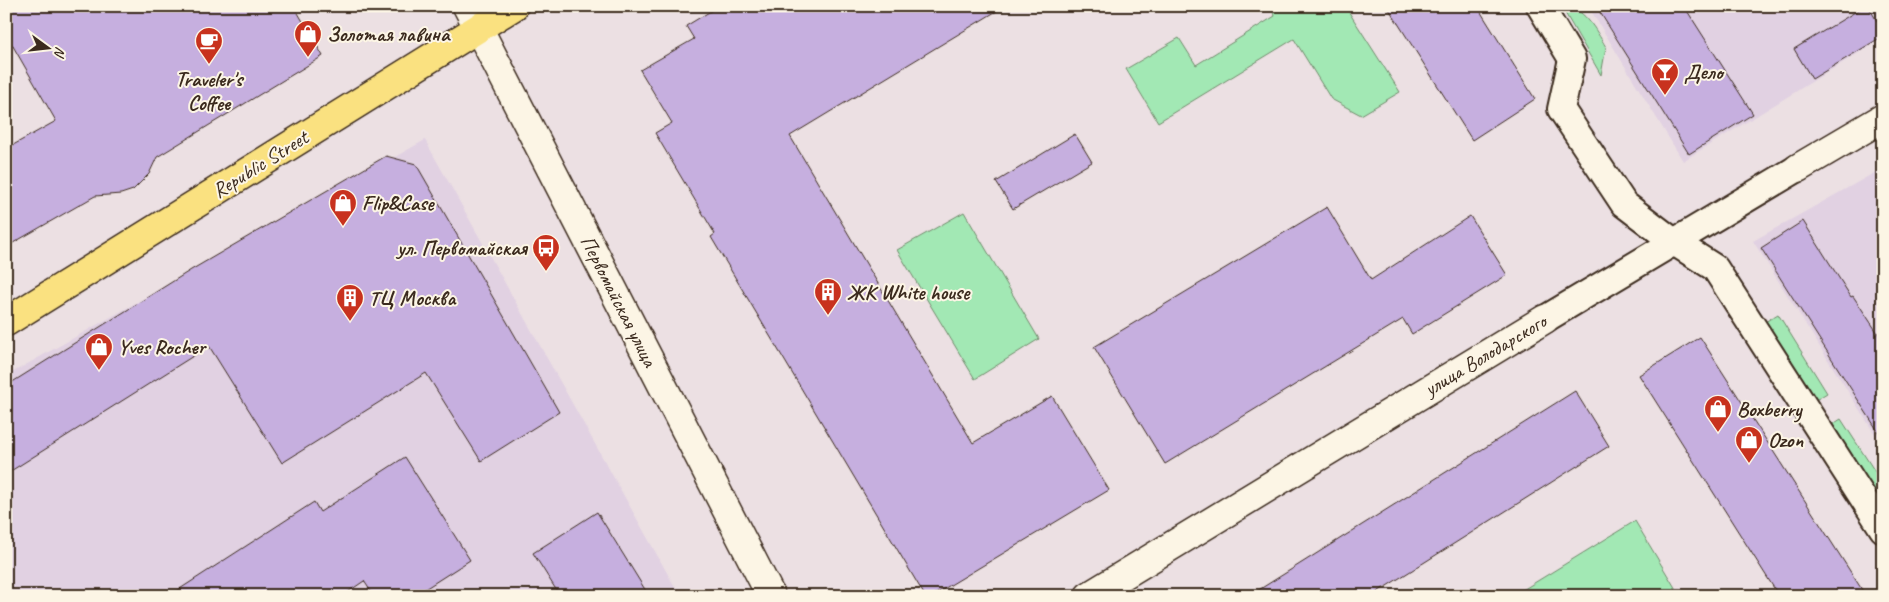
<svg xmlns="http://www.w3.org/2000/svg" width="1889" height="602" font-family="Caveat,sans-serif">
<style>
.built{fill:#e1d1e2}
.green{fill:#a2e8b4;stroke:#6e8969}
.building{fill:#c6afdf;stroke:#3b2a1e}
.lines{fill:none;stroke-linecap:round;stroke-linejoin:round}
.pedestrian-casing{stroke:#3b2a1e;stroke-width:30}
.minor-casing{stroke:#3b2a1e;stroke-width:31}
.tertiary-casing{stroke:#3b2a1e;stroke-width:31}
.primary-casing{stroke:#3b2a1e;stroke-width:31}
.pedestrian{stroke:#fcf5e5;stroke-width:26}
.minor{stroke:#fcf5e5;stroke-width:28}
.tertiary{stroke:#fcf5e5;stroke-width:28}
.primary{stroke:#fae180;stroke-width:28}
.labels{text-anchor:middle;stroke-width:4;stroke-linejoin:round;paint-order:stroke}
.poi-label{font-size:21px;font-weight:bold;fill:#3b2a1e;stroke:#fcf5e5;text-anchor:start}
.street-label{font-size:21px;fill:#3b2a1e;stroke:#fcf5e5}
</style>
<rect width="100%" height="100%" fill="#ece0e3"/>
<filter id="ink" filterUnits="userSpaceOnUse"><feTurbulence type="fractalNoise" baseFrequency=".02" numOctaves="2"/><feDisplacementMap in="SourceGraphic" scale="10" xChannelSelector="R" yChannelSelector="G"/><feConvolveMatrix kernelMatrix="1 2 1 2 8 2 1 2 1" color-interpolation-filters="sRGB"/></filter>
<g filter="url(#ink)">
<g class="built">
<path d="M1588,6H1883V38L1683,161Z"/>
<path d="M425,140L680,596H6V376Z"/>
<path d="M1883,168V447L1753,241Z"/>
</g>
<g class="green">
<path d="M1270,6H1345L1400,92L1361,115L1331,99L1294,39L1158,122L1126,69L1179,38L1196,65L1275,16Z"/>
<path d="M1561,6C1584,6 1595,29 1606,47L1601,75Z"/>
<path d="M964,212L1039,339L975,379L897,250Z"/>
<path d="M1778,314L1827,393L1814,401L1765,322Z"/>
<path d="M1841,419L1883,484L1872,492L1830,426Z"/>
<path d="M1635,521L1680,596H1513Z"/>
</g>
<g class="building">
<path d="M6,6H294L323,56L157,157L149,174L133,190L121,194L95,196L6,247V149L56,121L6,34Z"/>
<path d="M719,6H1005L790,136L973,443L1052,396L1109,490L932,596H925L711,237L715,234L655,133L672,123L640,70L694,39L686,26Z"/>
<path d="M1387,6H1477L1535,99L1472,140Z"/>
<path d="M1596,6H1684L1753,114L1689,154Z"/>
<path d="M1865,6H1868L1883,31V36L1812,79L1794,49Z"/>
<path d="M1075,134L1092,162L1013,209L996,182Z"/>
<path d="M386,156L416,164L559,412L481,461L426,373L282,463L209,346L6,474V386L191,270Z"/>
<path d="M1327,207L1371,280L1470,216L1507,275L1412,334L1403,319L1165,464L1094,347Z"/>
<path d="M1803,221L1851,297L1853,296L1883,341V439L1761,248Z"/>
<path d="M1700,337L1866,596H1779L1639,375Z"/>
<path d="M1575,391L1609,446L1371,596H1249Z"/>
<path d="M405,457L470,560L414,596H374L364,581L342,596H169L314,502L320,512Z"/>
<path d="M597,512L649,596H560L533,553Z"/>
</g>
<g class="lines">
<defs>
<g id="pedestrian">
<path d="M1540,6L1572,59L1561,109L1624,204L1674,242L1715,268L1883,529"/>
<path d="M1545,319L1798,168"/>
</g>
<g id="minor">
<path d="M1798,168L1883,118"/>
<path d="M1089,596L1545,319"/>
</g>
<path id="tertiary" d="M467,6L771,596"/>
<path id="primary" d="M6,322L514,6"/>
</defs>
<use href="#pedestrian" class="pedestrian-casing"/>
<use href="#minor" class="minor-casing"/>
<use href="#tertiary" class="tertiary-casing"/>
<use href="#primary" class="primary-casing"/>
<use href="#pedestrian" class="pedestrian"/>
<use href="#minor" class="minor"/>
<use href="#tertiary" class="tertiary"/>
<use href="#primary" class="primary"/>
</g>
</g>
<defs>
<symbol id="shop-pin" viewBox="-11 -11 22 30"><path d="M0 17L-7.5 6A9.5 9.5 0 1 1 7.5 6Z" fill="#c8321e" stroke="#fcf5e5"/><path d="M-5-2.5h2.3a2.7 3.5 0 0 1 5.4 0H5L5.5 6h-11ZM-1.5-2.5h3a1.5 2.3 0 0 0-3 0Z" fill="#fff"/></symbol>
<symbol id="cafe-pin" viewBox="-11 -11 22 30"><path d="M0 17L-7.5 6A9.5 9.5 0 1 1 7.5 6Z" fill="#c8321e" stroke="#fcf5e5"/><path d="M-5.5-4.5H6V0H3Q3 3.5 0 3.5H-2.5Q-5.5 3.5-5.5 0ZM3-3.2v2h1.7v-2ZM-6 4.5H4V6H-6Z" fill="#fff"/></symbol>
<symbol id="bar-pin" viewBox="-11 -11 22 30"><path d="M0 17L-7.5 6A9.5 9.5 0 1 1 7.5 6Z" fill="#c8321e" stroke="#fcf5e5"/><path d="M-6-5H6L.8 .8V4.5H3.5V6h-7V4.5H-.8V.8Z" fill="#fff"/></symbol>
<symbol id="bus-pin" viewBox="-11 -11 22 30"><path d="M0 17L-7.5 6A9.5 9.5 0 1 1 7.5 6Z" fill="#c8321e" stroke="#fcf5e5"/><path d="M-5-6H5V4H4V6H2V4H-2V6H-4V4H-5ZM-3.5-4V0h7V-4ZM-3.5 1.2v1.5H-2V1.2ZM2 1.2v1.5H3.5V1.2Z" fill="#fff"/></symbol>
<symbol id="building-pin" viewBox="-11 -11 22 30"><path d="M0 17L-7.5 6A9.5 9.5 0 1 1 7.5 6Z" fill="#c8321e" stroke="#fcf5e5"/><path d="M-4-6H4V6H1V3H-1V6H-4ZM-2.5-4.3h1.7v1.8h-1.7ZM.8-4.3h1.7v1.8H.8ZM-2.5-1h1.7V.8h-1.7ZM.8-1h1.7V.8H.8Z" fill="#fff"/></symbol>
</defs>
<g fill-rule="evenodd">
<use href="#shop-pin" x="292" y="18" width="32" height="43"/>
<use href="#cafe-pin" x="193" y="25" width="32" height="43"/>
<use href="#bar-pin" x="1649" y="56" width="32" height="43"/>
<use href="#shop-pin" x="327" y="187" width="32" height="43"/>
<use href="#bus-pin" x="530" y="232" width="32" height="43"/>
<use href="#building-pin" x="812" y="276" width="32" height="43"/>
<use href="#building-pin" x="334" y="282" width="32" height="43"/>
<use href="#shop-pin" x="83" y="331" width="32" height="43"/>
<use href="#shop-pin" x="1702" y="393" width="32" height="43"/>
<use href="#shop-pin" x="1733" y="424" width="32" height="43"/>
</g>
<g class="labels">
<g class="poi-label">
<text x="327" y="41">Золотая лавина</text>
<text x="1684" y="79">Дело</text>
<text x="209" y="86" text-anchor="middle">Traveler's<tspan x="209" dy="24">Coffee</tspan></text>
<text x="362" y="210">Flip&amp;Case</text>
<text x="527" y="255" text-anchor="end">ул. Первомайская</text>
<text x="847" y="299">ЖК White house</text>
<text x="369" y="305">ТЦ Москва</text>
<text x="118" y="354">Yves Rocher</text>
<text x="1737" y="416">Boxberry</text>
<text x="1768" y="447">Ozon</text>
</g>
<g class="street-label">
<text transform="translate(260 164) rotate(-32)" y="7">Republic Street</text>
<text transform="translate(619 301) rotate(63)" y="7">Первомайская улица</text>
<text transform="translate(1485 355) rotate(-31)" y="7">улица Володарского</text>
</g>
</g>
<rect width="1889" height="602" fill="none" stroke="#fcf5e5" stroke-width="25"/>
<rect x="12" y="12" width="1864" height="577" fill="none" stroke="#3b2a1e" stroke-width="2" filter="url(#ink)"/>
<g transform="translate(48 48) rotate(105)" stroke="#fcf5e5" stroke-width="4" paint-order="stroke">
<path d="M0-4L9 19L0 12L-9 19Z" fill="#3b2a1e"/>
<text y="-8" font-size="14" font-weight="bold" text-anchor="middle" fill="#3b2a1e">N</text>
</g>
</svg>
